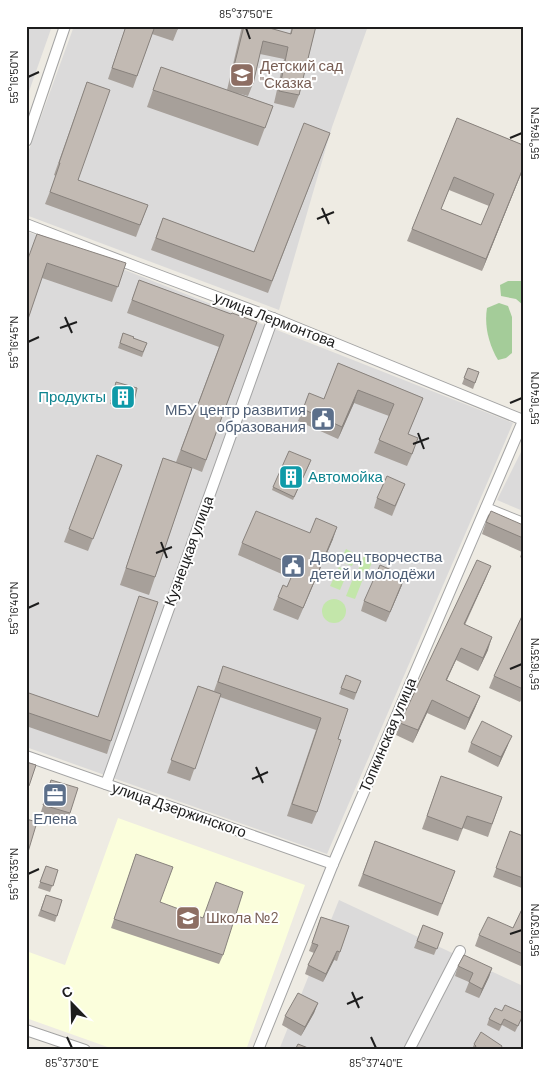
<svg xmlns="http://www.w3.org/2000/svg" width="549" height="1076" font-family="Barlow,sans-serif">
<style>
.residential{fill:#dbdada}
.education{fill:#fbfedc}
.grass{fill:#c3e6aa}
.forest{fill:#a4cc99}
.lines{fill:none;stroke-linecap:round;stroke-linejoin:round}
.minor-casing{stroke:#a4a4a4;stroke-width:12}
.minor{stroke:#fff;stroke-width:10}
.wall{fill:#a7a09a;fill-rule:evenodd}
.shaded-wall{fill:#88827d}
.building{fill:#c2bab3;stroke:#88827d;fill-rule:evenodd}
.ticks{fill:none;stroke:#1d1d1d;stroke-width:2}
.labels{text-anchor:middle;stroke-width:4;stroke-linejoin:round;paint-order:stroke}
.education-label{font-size:15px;fill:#785e54;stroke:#fff;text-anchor:start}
.street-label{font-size:15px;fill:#1d1d1d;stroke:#fff}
.culture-label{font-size:15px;fill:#0d838f;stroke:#fff;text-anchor:end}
.service-label{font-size:15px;fill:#4e5e75;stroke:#fff;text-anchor:end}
.neatline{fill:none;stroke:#1d1d1d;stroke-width:2}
.ticks-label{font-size:12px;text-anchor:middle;fill:#1d1d1d}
</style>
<rect width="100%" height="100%" fill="#eeebe3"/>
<g class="residential">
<path d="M26,26H52L26,100Z"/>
<path d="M74,26H368L332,127L279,310L26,215V158Z"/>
<path d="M26,231L513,423L327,854L26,747Z"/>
<path d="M523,448V511L497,500Z"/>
<path d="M339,900L523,986V1050H279Z"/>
</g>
<path class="education" d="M118,818L305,885L246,1050H116L26,1018V951L65,965Z"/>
<g class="grass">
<path d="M346,549L357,555L352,566L340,561Z"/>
<path d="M364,556L373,560L367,574L358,570Z"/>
<path d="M339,567L348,571L340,590L330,586Z"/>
<path d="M354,576L363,579L355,599L346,596Z"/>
<circle cx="334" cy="611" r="12"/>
</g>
<g class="forest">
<path d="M508,281H523V305L516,299L501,296L500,285Z"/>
<path d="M499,303L508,306L512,317V353L506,358L498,360C489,345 484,326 487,308Z"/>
</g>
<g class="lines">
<defs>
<g id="minor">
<path d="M26,141L65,26"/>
<path d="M26,224L137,267L273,318L523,420"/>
<path d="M486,508L523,523"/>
<path d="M26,756L333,864"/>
<path d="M106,784L273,318"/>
<path d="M26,1030L85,1050"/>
<path d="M258,1050L333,864L523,421"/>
<path d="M409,1050L460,951"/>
</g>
</defs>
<use href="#minor" class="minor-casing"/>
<use href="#minor" class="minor"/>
</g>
<g class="wall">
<path d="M126,26H179L173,41L152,34L133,88L108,79Z"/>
<path d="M242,26H267L266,27L290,34L292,26H316L299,95L294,108L274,103L284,59L260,54L253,84L248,96L237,93L273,106L258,146L147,107L161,67L227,90Z"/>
<path d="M87,82L78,180L148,205L136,237L45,204L56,176L54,175Z"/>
<path d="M457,118L523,145V169L482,271L407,241ZM449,190L489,206L481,225L441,209Z"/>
<path d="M330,133L268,293L151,250L163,218L254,252Z"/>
<path d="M126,263L112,302L42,278L26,264Z"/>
<path d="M139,280L231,314L257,322L202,472L192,468L149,595L120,585L163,458L176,462L219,347L127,313Z"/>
<path d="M123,333L133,338L147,343L142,357L118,348Z"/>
<path d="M338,363L423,398L408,434L414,450L407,466L374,453L389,416L354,403L338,439L298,421L303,409L324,399Z"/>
<path d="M468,368L479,372L473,389L462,384Z"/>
<path d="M116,382L133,406L131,409L110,404Z"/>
<path d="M97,455L122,465L88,551L64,542Z"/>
<path d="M310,463L293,500L272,490L273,487Z"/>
<path d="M405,484L392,516L374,508L377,498Z"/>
<path d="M486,522L523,525V559L520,557L522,552L482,534Z"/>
<path d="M310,533L333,539L298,620L273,610L278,597L287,587L291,578L238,555L242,543Z"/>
<path d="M486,578L465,625L488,650L478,671L456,660L447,680L480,696L475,708L465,730L427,713L413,743L396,735L400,723Z"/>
<path d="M402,585L386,622L361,611L364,601Z"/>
<path d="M523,614V697L520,702L489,688L494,676Z"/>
<path d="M223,666L348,709L338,739L317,812L312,824L287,816L316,730L220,697L190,781L167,773L198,686L214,691Z"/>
<path d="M346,675L361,681L354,700L339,694Z"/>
<path d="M26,692L111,741L107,754L26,726Z"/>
<path d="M471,743L508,745L498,767L468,752Z"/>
<path d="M26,762L36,765L26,793Z"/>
<path d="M441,776L502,797L488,837L463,828L458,841L422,829Z"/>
<path d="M51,780L70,813L67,823L40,815Z"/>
<path d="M510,831L523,836V886L522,888L493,877Z"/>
<path d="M375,841L455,871L438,916L358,886Z"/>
<path d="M136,854L160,902L223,955L219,964L111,928Z"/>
<path d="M46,866L58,870L50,892L38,888Z"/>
<path d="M46,895L62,900L55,922L38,916Z"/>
<path d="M523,907V967L475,946L479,935L513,928Z"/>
<path d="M321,917L349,926L337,961L334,960L323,982L305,974L308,965L314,953L309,951Z"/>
<path d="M423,925L443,933L434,955L414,948Z"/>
<path d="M458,966L492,968L489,977L479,998L465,992L469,982L455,976Z"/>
<path d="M318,1003L314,1013L301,1036L282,1025L285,1016Z"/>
<path d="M502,1011L523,1016L515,1032L502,1025L499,1031L487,1025L489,1019Z"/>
<path d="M474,1044L501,1050H472Z"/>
</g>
<g class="shaded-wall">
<path d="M523,168V169L482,271L486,259Z"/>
<path d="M358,390L354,403L338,439L342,427Z"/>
<path d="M337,527L333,539L298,620L303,608Z"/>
<path d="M491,566L486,578L459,636L464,624Z"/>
<path d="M405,576L402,585L386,622L390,612Z"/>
<path d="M492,637L488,650L478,671L483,658Z"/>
<path d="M461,648L456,660L441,692L446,680Z"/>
<path d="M480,696L475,708L465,730L469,718Z"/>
<path d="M432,700L427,713L413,743L418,730Z"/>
<path d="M512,736L508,745L498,767L501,757Z"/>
<path d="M337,951L334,960L323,982L326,974Z"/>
<path d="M492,968L489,977L479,998L482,989Z"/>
<path d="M318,1003L314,1013L301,1036L305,1027Z"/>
</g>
<g class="building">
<path d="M126,26H155L137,76L112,68Z"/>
<path d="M169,26H179L178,29Z"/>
<path d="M244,26H267L266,27L291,34L293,26H316L299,95L279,91L288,47L263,41L253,84L231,78Z"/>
<path d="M161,67L273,106L265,128L153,90Z"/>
<path d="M87,82L110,90L78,180L148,205L140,225L50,192L60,163H59Z"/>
<path d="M457,118L523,145V168L486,259L412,229ZM454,177L494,194L481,225L441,209Z"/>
<path d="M304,123L330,133L272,281L156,238L163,218L254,252Z"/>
<path d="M37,234L126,263L118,287L47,263L26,325V264Z"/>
<path d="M139,280L231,314L232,313L257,322L206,460L181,450L224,335L132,300Z"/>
<path d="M123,333L134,337L133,338L147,343L143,352L120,343Z"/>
<path d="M338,363L423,398L408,434L418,438L412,454L379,440L394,404L358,390L342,427L303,409L309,393L324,399Z"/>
<path d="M468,368L479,372L475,383L464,378Z"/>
<path d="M116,382L137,388L133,406L111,401Z"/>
<path d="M289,451L311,460L294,497L273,487Z"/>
<path d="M97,455L122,465L93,539L69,529Z"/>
<path d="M163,458L192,468L155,577L126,568Z"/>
<path d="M387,476L405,484L395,506L377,498Z"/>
<path d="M256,511L310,533L316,518L337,527L303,608L278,597L283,585L287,587L296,566L242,543Z"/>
<path d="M491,511L523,525V538L486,522Z"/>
<path d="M477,560L491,566L464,624L492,637L483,658L461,648L446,680L480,696L469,718L432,700L418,730L400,723Z"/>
<path d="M380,565L405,576L390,612L364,601Z"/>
<path d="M139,596L158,602L111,741L26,712V692L98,717Z"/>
<path d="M523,614V689L494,676Z"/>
<path d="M223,666L348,709L338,739L341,740L317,812L292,804L321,718L218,682Z"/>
<path d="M346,675L361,681L356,693L341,688Z"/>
<path d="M198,686L221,694L195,769L171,760Z"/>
<path d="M482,721L512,736L501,757L471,743Z"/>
<path d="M26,762L36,765L29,786L26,785Z"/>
<path d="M441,776L502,797L492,824L467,816L462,829L427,816Z"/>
<path d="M51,780L78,788L70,813L43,805Z"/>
<path d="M26,819L37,822L28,852L26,851Z"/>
<path d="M510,831L523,836V878L496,868Z"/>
<path d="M375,841L455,871L442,904L363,874Z"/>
<path d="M136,854L173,867L160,902L203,918L216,882L243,892L223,955L114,919Z"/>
<path d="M46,866L58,870L53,886L40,882Z"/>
<path d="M46,895L62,900L57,916L41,910Z"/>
<path d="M523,907V954L479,935L488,917L513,928Z"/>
<path d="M321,917L349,926L340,952L337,951L326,974L308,965L318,945L312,943Z"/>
<path d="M423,925L443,933L437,949L417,941Z"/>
<path d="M464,955L492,968L482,989L469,982L473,973L458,966Z"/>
<path d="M298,993L318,1003L305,1027L285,1016Z"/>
<path d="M505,1005L523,1013V1015L518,1026L504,1019L501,1025L489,1019L495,1008L502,1011Z"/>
<path d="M481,1032L502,1046L500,1050H474L476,1046L474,1044Z"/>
<path d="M298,1044L313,1050H295Z"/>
</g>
<path class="ticks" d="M246,28L250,39M28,77L39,72M510,138L522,133M322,208L329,224M317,219L334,212M65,317L72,333M60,328L77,322M28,342L39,337M510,403L522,398M418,433L424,449M413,444L429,438M161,542L167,558M156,553L172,547M28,608L39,603M510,669L522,664M256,767L263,783M252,779L268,772M28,874L39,869M510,934L522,930M352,992L359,1008M347,1004L363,997M67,1037L72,1048M371,1037L376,1048"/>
<defs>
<symbol id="school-square" viewBox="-11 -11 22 22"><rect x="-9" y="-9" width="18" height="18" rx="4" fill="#8d6e63" stroke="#fff"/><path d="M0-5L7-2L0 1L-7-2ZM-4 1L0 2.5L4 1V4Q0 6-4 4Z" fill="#fff"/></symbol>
<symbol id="building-square" viewBox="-11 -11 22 22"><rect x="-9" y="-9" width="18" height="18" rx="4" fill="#0f9aa8" stroke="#fff"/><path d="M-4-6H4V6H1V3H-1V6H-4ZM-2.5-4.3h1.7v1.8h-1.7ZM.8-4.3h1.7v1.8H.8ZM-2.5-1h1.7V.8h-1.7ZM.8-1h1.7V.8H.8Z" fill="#fff"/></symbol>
<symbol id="civic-square" viewBox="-11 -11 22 22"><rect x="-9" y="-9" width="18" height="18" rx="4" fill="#5c6f8a" stroke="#fff"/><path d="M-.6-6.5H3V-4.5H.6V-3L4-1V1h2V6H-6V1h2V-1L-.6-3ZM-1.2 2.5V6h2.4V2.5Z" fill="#fff"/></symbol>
<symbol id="office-square" viewBox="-11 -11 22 22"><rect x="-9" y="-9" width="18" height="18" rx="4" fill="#5c6f8a" stroke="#fff"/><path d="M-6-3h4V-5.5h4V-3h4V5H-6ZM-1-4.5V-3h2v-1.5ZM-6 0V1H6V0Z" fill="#fff"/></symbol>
</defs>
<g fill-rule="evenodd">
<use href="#school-square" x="228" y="61" width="28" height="28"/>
<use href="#building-square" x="109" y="383" width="28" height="28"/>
<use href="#civic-square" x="309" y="405" width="28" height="28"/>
<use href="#building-square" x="277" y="463" width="28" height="28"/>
<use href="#civic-square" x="279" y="552" width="28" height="28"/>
<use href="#office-square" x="41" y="781" width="28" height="28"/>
<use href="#school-square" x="174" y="904" width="28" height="28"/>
</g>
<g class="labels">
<g class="education-label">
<text x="260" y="71">Детский сад<tspan x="260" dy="17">"Сказка"</tspan></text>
<text x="206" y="923">Школа №2</text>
</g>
<g class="street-label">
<text transform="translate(275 320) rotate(21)" y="5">улица Лермонтова</text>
<text transform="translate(189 551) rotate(-70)" y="5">Кузнецкая улица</text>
<text transform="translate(388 735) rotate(-67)" y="5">Топкинская улица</text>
<text transform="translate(179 810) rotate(19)" y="5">улица Дзержинского</text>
</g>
<g class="culture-label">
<text x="106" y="402">Продукты</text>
<text x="308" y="482" text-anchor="start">Автомойка</text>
</g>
<g class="service-label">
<text x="306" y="415">МБУ центр развития<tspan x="306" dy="17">образования</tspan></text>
<text x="310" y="562" text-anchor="start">Дворец творчества<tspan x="310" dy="17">детей и молодёжи</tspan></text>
<text x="55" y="824" text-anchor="middle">Елена</text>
</g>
</g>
<rect width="549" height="1076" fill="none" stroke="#ffffff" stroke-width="55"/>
<g transform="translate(72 1004) rotate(337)" stroke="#ffffff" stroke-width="4" paint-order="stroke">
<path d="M0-4L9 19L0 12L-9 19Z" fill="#1d1d1d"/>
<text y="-8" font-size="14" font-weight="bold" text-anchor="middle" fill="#1d1d1d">С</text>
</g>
<rect x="28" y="28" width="494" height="1020" class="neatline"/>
<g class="ticks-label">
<text x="246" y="18">85°37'50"E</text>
<text transform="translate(14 77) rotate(-90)" y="4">55°16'50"N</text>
<text transform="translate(535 133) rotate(-90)" y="4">55°16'45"N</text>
<text transform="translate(14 342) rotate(-90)" y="4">55°16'45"N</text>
<text transform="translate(535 398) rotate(-90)" y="4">55°16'40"N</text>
<text transform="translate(14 608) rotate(-90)" y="4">55°16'40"N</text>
<text transform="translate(535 664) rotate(-90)" y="4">55°16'35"N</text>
<text transform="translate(14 874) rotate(-90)" y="4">55°16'35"N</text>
<text transform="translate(535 930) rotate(-90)" y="4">55°16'30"N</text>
<text x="72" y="1067">85°37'30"E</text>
<text x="376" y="1067">85°37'40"E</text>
</g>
</svg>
